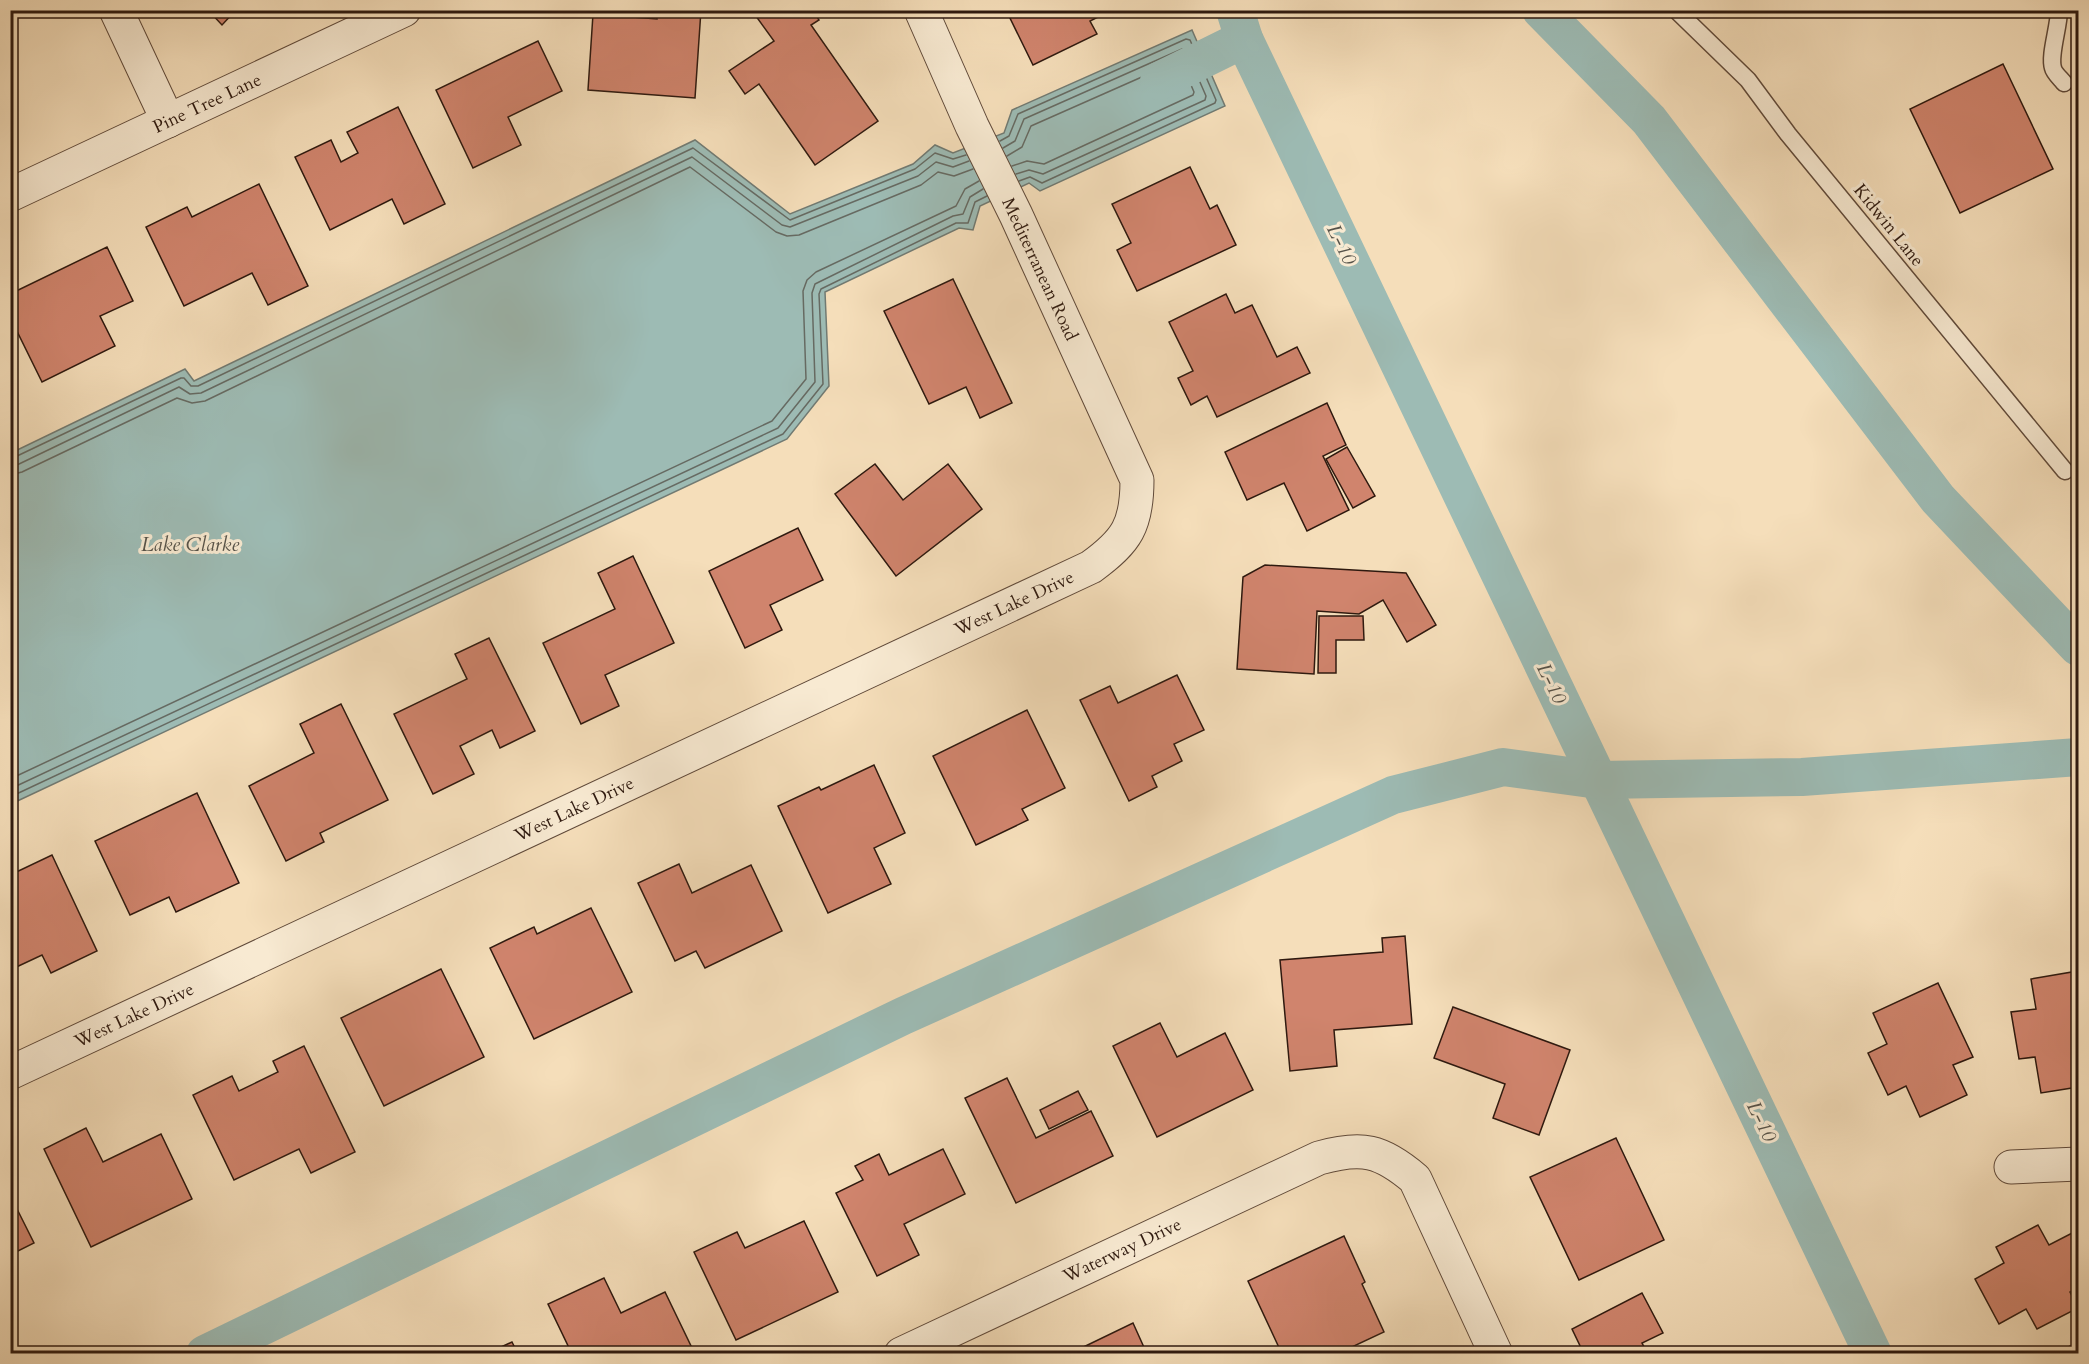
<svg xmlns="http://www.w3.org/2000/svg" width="2089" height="1364" font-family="Cardo,serif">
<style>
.water{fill:#9dbbb4;stroke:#717a72;stroke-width:1.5}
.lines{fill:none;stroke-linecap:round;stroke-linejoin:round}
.shore{stroke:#666a62;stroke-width:1.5}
.canal{stroke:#9dbbb4;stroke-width:38}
.building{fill:#d0846d;stroke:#2e190f;stroke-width:1.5}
.lane-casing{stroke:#604a3a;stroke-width:19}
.street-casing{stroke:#604a3a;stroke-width:35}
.lane{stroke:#f8ead2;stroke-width:16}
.street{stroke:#f8ead2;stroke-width:33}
.labels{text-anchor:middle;stroke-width:6;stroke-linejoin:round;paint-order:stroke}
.street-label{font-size:18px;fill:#2e190f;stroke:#f8ead2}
.water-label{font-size:20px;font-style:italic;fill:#555249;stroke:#f8ead2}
</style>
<rect width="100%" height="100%" fill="#f5deba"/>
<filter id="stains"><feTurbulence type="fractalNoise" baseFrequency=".00333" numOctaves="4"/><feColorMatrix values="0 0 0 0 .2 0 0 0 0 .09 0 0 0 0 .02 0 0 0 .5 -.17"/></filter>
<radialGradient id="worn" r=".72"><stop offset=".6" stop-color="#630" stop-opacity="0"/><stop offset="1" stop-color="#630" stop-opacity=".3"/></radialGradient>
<path class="water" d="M1192,30L1225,106L1040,191L1029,183L980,206L973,230L959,228L825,292L829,386L787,439L11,804V453L185,369L194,381L695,140L790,214L913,164L935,145L953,153L1004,133L1012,110Z"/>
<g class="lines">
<g class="shore">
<path d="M1000,141L1009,136L1018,114L1186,39L1190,40L1216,100L1215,103L1042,183L1030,177L1019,181"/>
<path d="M1003,148L1015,141L1024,119L1182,49L1186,50L1206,96L1205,100L1043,174L1029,170L1016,174"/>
<path d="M1007,156L1022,147L1031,126L1178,61L1181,62L1194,92L1193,95L1044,164L1027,161L1012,166"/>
<path d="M10,458L15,457L181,378H184L191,386H198L693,148L790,220L915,169L935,153L953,159L966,155"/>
<path d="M10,466L19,464L179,387L190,394L201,393L692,157L782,225L790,227L918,176L936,162L953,167L969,161"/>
<path d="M10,475L22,472L177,398L192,403L205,401L690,167L776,232L787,236L799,235L921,185L938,172L954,176L973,169"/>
<path d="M10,779L772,421L806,379L803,291L807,280L816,272L956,206L965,189L979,181"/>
<path d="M10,789L778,428L815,382L812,293L815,284L953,216L963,214L970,197L983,189"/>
<path d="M10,797L783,434L823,384L819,294L821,289L956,223H968L975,202L987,196"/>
</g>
<g class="canal">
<path d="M1235,10L1244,39L1873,1354"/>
<path d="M1541,10L1649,120L1938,499L2078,647"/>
<path d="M1159,81L1244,39"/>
<path d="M205,1354L903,1016L1393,795L1503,767L1598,780L1802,777L2078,757"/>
</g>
</g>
<g class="building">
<path d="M208,10H236L222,25Z"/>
<path d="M657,10H701L695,98L588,90L593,14L657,19Z"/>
<path d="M755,10H813L819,20L811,25L878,121L815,165L759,84L745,94L729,71L774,41L753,12Z"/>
<path d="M1006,10H1112L1090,21L1097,34L1033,65Z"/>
<path d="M538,41L562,91L508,117L521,145L473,168L436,90Z"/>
<path d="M2003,64L2053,169L1960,213L1910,109Z"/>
<path d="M398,107L445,204L404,224L392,199L330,230L295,157L331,140L341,162L358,153L347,132Z"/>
<path d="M1190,167L1210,209L1217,205L1236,245L1137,291L1117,250L1131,243L1112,204Z"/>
<path d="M259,184L308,286L268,305L252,273L184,306L146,227L187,207L192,217Z"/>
<path d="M107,247L133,301L100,316L115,346L42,382L10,317V294Z"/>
<path d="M953,279L1012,403L980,418L966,387L929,404L884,311Z"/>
<path d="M1226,294L1235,313L1252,305L1277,357L1297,347L1310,373L1217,417L1207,396L1191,405L1178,378L1193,371L1169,322Z"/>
<path d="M1327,403L1346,445L1323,456L1349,510L1307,531L1284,483L1247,500L1225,452Z"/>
<path d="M1347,447L1375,496L1353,508L1326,459Z"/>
<path d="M875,464L903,500L948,464L982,509L896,576L835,494Z"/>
<path d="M798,528L823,580L770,605L782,630L745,648L709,571Z"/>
<path d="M633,556L674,643L605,675L619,706L581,724L543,643L615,609L598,573Z"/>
<path d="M1265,565L1406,573L1436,625L1407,642L1383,600L1359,614L1317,611L1314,674L1237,669L1243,577Z"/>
<path d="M1319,616H1363L1364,640H1336V673H1318Z"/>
<path d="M489,638L535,731L500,748L492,730L460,746L474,774L433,794L394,714L467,679L455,654Z"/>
<path d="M1177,675L1204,730L1174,744L1182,761L1152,776L1157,787L1129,801L1080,700L1110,686L1118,703Z"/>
<path d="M341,704L388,800L320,833L324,842L286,861L249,786L314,753L300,724Z"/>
<path d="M1027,710L1065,788L1022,809L1028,820L976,845L933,756Z"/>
<path d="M874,765L905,833L874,848L891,884L828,913L778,806L819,787L821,790Z"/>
<path d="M197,793L239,883L176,912L169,897L130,915L95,841Z"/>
<path d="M52,855L97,951L51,973L42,955L10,970V875Z"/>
<path d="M679,864L692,893L751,865L782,931L705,968L696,951L675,961L638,883Z"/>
<path d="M591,908L632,992L534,1039L490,948L534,927L537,934Z"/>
<path d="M1405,936L1412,1024L1334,1030L1337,1066L1290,1071L1280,960L1383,952L1382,938Z"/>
<path d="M441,969L484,1057L384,1106L341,1018Z"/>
<path d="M2078,971V1087L2041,1093L2035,1057L2019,1059L2011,1012L2036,1009L2031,979Z"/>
<path d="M1938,983L1973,1057L1953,1065L1967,1095L1920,1117L1906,1086L1888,1095L1868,1053L1887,1044L1873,1013Z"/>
<path d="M1453,1007L1570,1050L1539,1135L1493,1118L1505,1084L1434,1058Z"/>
<path d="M1160,1023L1177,1057L1225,1033L1253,1090L1157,1137L1113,1046Z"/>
<path d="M304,1046L355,1152L311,1173L299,1149L234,1180L193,1095L232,1076L239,1091L278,1072L273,1061Z"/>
<path d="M1007,1078L1036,1138L1091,1111L1113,1156L1016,1203L965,1098Z"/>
<path d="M1078,1091L1088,1110L1049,1129L1040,1110Z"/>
<path d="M86,1128L103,1162L161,1134L192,1199L91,1247L44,1149Z"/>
<path d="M1616,1138L1664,1240L1579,1280L1530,1177Z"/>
<path d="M943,1149L965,1194L904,1224L919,1255L877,1276L836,1193L863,1180L855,1166L879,1154L889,1175Z"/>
<path d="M10,1195L34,1243L10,1255Z"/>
<path d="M804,1221L838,1292L736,1340L694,1252L737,1232L745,1248Z"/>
<path d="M2038,1225L2049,1245L2078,1230V1287L2070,1292L2078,1308L2037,1329L2026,1309L1999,1324L1975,1279L2004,1263L1996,1247Z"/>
<path d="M1344,1236L1365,1282L1362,1284L1384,1332L1337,1354H1282L1248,1281Z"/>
<path d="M604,1278L621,1313L665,1292L692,1348L680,1354H572L548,1304Z"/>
<path d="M1642,1293L1663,1333L1642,1343L1648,1354H1584L1572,1329Z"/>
<path d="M1133,1323L1147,1354H1069Z"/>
<path d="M512,1342L518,1354H486Z"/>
<path d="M2078,1342V1354H2064L2062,1350Z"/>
</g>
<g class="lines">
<defs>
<g id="lane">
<path d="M1676,10L1748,80L1788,134L2065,471"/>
<path d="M2059,10C2059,27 2049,55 2053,68C2054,73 2061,79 2064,83"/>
</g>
<g id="street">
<path d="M116,10L168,121"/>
<path d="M10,195L404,10"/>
<path d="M10,1073L1091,567C1127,541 1137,525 1137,480L1016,215L972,126L921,10"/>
<path d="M2011,1167L2078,1164"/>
<path d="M901,1354L1319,1158C1362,1146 1381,1150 1415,1179L1496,1354"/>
</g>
</defs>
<use href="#lane" class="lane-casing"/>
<use href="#street" class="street-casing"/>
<use href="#lane" class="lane"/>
<use href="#street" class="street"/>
</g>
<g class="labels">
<g class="street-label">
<text transform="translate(207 103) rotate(-25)" y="6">Pine Tree Lane</text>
<text transform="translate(1889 225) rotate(51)" y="6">Kidwin Lane</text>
<text transform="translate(1040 269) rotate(65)" y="6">Mediterranean Road</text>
<text transform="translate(1014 603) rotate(-25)" y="6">West Lake Drive</text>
<text transform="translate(574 809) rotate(-25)" y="6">West Lake Drive</text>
<text transform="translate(134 1015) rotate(-25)" y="6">West Lake Drive</text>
<text transform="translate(1122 1250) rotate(-25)" y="6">Waterway Drive</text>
</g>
<g class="water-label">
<text transform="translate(1342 244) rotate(64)" y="7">L-10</text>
<text x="190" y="551">Lake Clarke</text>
<text transform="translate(1552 683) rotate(64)" y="7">L-10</text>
<text transform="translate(1762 1121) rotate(64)" y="7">L-10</text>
</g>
</g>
<rect width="2089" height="1364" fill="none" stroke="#f5deba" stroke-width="36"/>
<rect x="12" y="12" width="2065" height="1340" fill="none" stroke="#2e190f" stroke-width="3"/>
<rect x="18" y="18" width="2053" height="1328" fill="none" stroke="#2e190f" stroke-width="1.5"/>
<rect width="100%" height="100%" filter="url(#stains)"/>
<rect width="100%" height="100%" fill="url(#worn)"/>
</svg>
